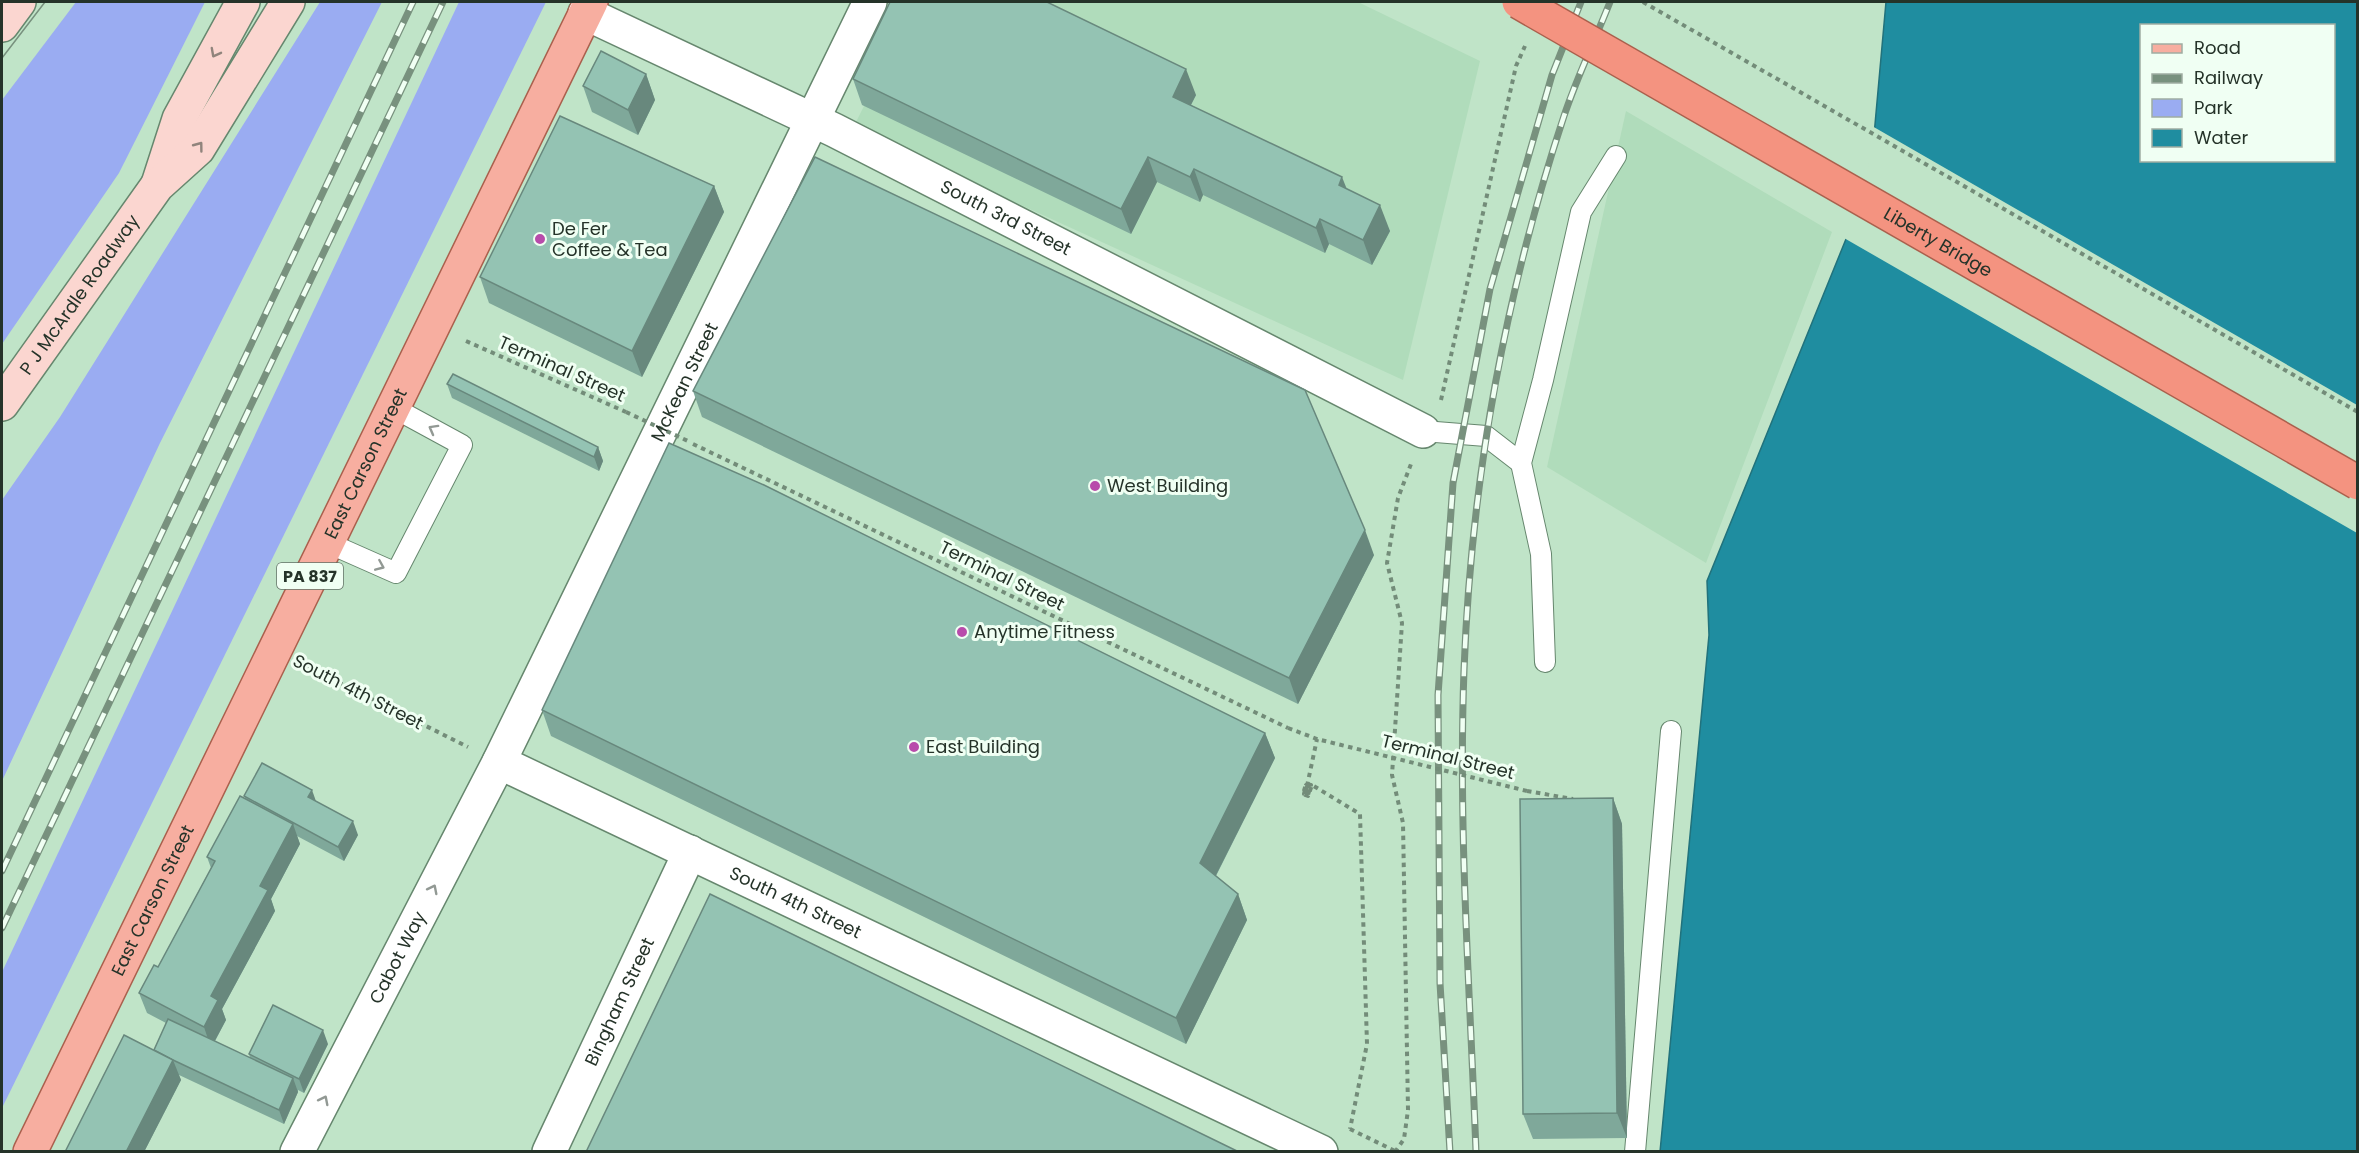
<svg xmlns="http://www.w3.org/2000/svg" width="2359" height="1153" font-family="Poppins,sans-serif">
<style>
.built{fill:#b0dcbb}
.green{fill:#9aacf2}
.water{fill:#1f8da0;stroke:#21727c;stroke-width:1.5;fill-rule:evenodd}
.pier{fill:#c0e4c8}
.lines{fill:none;stroke-linecap:round;stroke-linejoin:round}
.service-casing{stroke:#66876e;stroke-width:22}
.minor-casing{stroke:#66876e;stroke-width:36}
.secondary-casing{stroke:#66876e;stroke-width:36}
.primary-casing{stroke:#aa604d;stroke-width:36}
.path{stroke:#738c79;stroke-width:4;stroke-dasharray:4.5 4.5;stroke-linecap:butt}
.service{stroke:#fff;stroke-width:20}
.minor{stroke:#fff;stroke-width:33}
.secondary{stroke:#fbd6d0;stroke-width:33}
.primary{stroke:#f7aea0;stroke-width:33}
.tram{stroke:#78917e;stroke-width:1.5}
.rail-casing{stroke:#78917e;stroke-width:7}
.rail{stroke:#f0fff3;stroke-width:4.5;stroke-dasharray:14;stroke-linecap:butt}
.trunk-bridge-casing{stroke:#aa604d;stroke-width:36;stroke-linecap:butt}
.path-bridge{stroke:#738c79;stroke-width:4;stroke-dasharray:4.5 4.5;stroke-linecap:butt}
.trunk-bridge{stroke:#f49380;stroke-width:33}
.wall{fill:#7fa89a}
.shaded-wall{fill:#68887d}
.building{fill:#94c3b3;stroke:#68887d;stroke-width:1.5}
.oneway{stroke:#90847c}
.oneway2{stroke:#929994}
.poi-dot{fill:#b84bab;stroke:#f0fff3;stroke-width:2}
.labels{text-anchor:middle;stroke-width:6;stroke-linejoin:round;paint-order:stroke}
.shield{fill:#f0fff3;stroke:#627066;stroke-width:1.5}
.shield-label{font-size:16px;font-weight:bold;fill:#253329}
.street-label{font-size:18px;fill:#253329;stroke:#f0fff3}
.poi-label{font-size:18px;fill:#253329;stroke:#f0fff3;text-anchor:start}
</style>
<rect width="100%" height="100%" fill="#c0e4c8"/>
<g class="built">
<path d="M916,2H1358L1480,61L1403,380L853,128Z"/>
<path d="M1626,111L1832,232L1706,563L1547,467Z"/>
</g>
<g class="green">
<path d="M76,2H205L119,173L2,344V100Z"/>
<path d="M320,2H382L160,443L2,781V500L60,417Z"/>
<path d="M459,2H546L2,1108V972Z"/>
</g>
<path class="water" d="M1886,2H2357V1151L1660,1152L1709,635L1707,581L1870,180ZM2142,26H2334V160H2142Z"/>
<path class="pier" d="M1872,126L2357,405V533L1844,238L1867,179Z"/>
<g class="lines">
<defs>
<g id="service">
<path d="M1423,431L1486,436L1521,463"/>
<path d="M326,542L396,573L462,445L394,408"/>
<path d="M1545,662L1541,554L1521,463L1543,380L1581,212L1616,156"/>
<path d="M1635,1152L1671,731"/>
</g>
<g id="minor">
<path id="s1" d="M585,13L834,130L1423,431"/>
<path id="s2" d="M499,762L1321,1152"/>
<path id="s3" d="M297,1152L499,762L870,2"/>
<path id="s4" d="M549,1152L690,852"/>
</g>
<g id="secondary">
<path d="M2,25L19,2"/>
<path d="M158,184L179,119L243,2"/>
<path id="s5" d="M2,404L157,186L198,149L288,2"/>
</g>
<g id="primary">
<path id="s6" d="M30,1152L591,2"/>
</g>
</defs>
<use href="#service" class="service-casing"/>
<use href="#minor" class="minor-casing"/>
<use href="#secondary" class="secondary-casing"/>
<use href="#primary" class="primary-casing"/>
<g class="path">
<path d="M1643,2L2358,412"/>
<path d="M466,341L626,412"/>
<path d="M1441,400L1516,66L1525,46"/>
<path d="M693,444L1288,728"/>
<path d="M306,666L468,747"/>
<path d="M1307,786L1305,793L1307,794L1310,786L1306,785L1304,794L1308,795L1311,785L1306,784L1303,794L1308,796L1312,785L1360,814L1367,1044L1350,1129"/>
<path d="M1527,791L1573,799"/>
<path d="M1350,1129L1395,1151"/>
<path d="M1395,1152L1404,1139L1408,1110L1403,823L1392,775L1402,623L1387,563L1398,498L1411,464"/>
</g>
<use href="#service" class="service"/>
<use href="#minor" class="minor"/>
<use href="#secondary" class="secondary"/>
<use href="#primary" class="primary"/>
<path class="tram" d="M2,58L45,2"/>
<defs>
<g id="rail">
<path d="M2,871L413,2"/>
<path d="M2,928L443,2"/>
<path d="M1450,1152L1440,983L1438,695L1453,483L1490,289L1552,75L1581,2"/>
<path d="M1476,1152C1470,991 1458,830 1464,670C1471,482 1505,294 1564,116C1577,77 1595,40 1610,2"/>
</g>
</defs>
<use href="#rail" class="rail-casing"/>
<use href="#rail" class="rail"/>
<defs>
<g id="trunk-bridge">
<path id="s7" d="M1519,2L2358,483"/>
</g>
</defs>
<use href="#trunk-bridge" class="trunk-bridge-casing"/>
<g class="path-bridge">
<path d="M626,412L690,442"/>
<path d="M1288,728L1317,739L1527,791"/>
<path d="M1307,786L1317,739"/>
</g>
<use href="#trunk-bridge" class="trunk-bridge"/>
</g>
<g class="wall">
<path d="M646,74L655,100L638,135L592,112L583,86Z"/>
<path d="M853,79L1196,95L1191,105L1347,189L1390,231L1372,265L1329,244L1325,253L1203,195L1200,202L1157,182L1131,234L862,105Z"/>
<path d="M714,186L724,212L642,377L489,303L480,277Z"/>
<path d="M447,384L598,447L603,461L599,471L452,398Z"/>
<path d="M693,391L1374,555L1298,704L702,417Z"/>
<path d="M542,710L1265,733L1275,758L1216,876L1238,894L1247,920L1186,1044L551,736Z"/>
<path d="M244,796L316,801L358,835L344,861L297,836L300,844L271,899L275,911L222,1009L226,1020L215,1041L250,1058L249,1054L328,1044L304,1093L298,1090V1092L284,1124L179,1075L181,1080L144,1152H65L154,1050L166,1023L147,1013L139,993L158,967L211,868L207,857L245,798Z"/>
<path d="M1613,798L1622,824L1627,1138L1533,1139L1523,1114Z"/>
</g>
<g class="shaded-wall">
<path d="M1186,69L1196,95L1182,122L1173,97Z"/>
<path d="M646,74L655,100L638,135L628,110Z"/>
<path d="M1148,157L1157,182L1131,234L1121,209Z"/>
<path d="M1194,169L1203,195L1200,202L1190,177Z"/>
<path d="M1342,177L1352,202L1339,185Z"/>
<path d="M714,186L724,212L642,377L632,351Z"/>
<path d="M1380,205L1390,231L1372,265L1363,240Z"/>
<path d="M1320,219L1329,244L1325,253L1316,228Z"/>
<path d="M598,447L603,461L599,471L594,457Z"/>
<path d="M1365,530L1374,555L1298,704L1289,678Z"/>
<path d="M1265,733L1275,758L1209,889L1200,863Z"/>
<path d="M312,790L317,804L308,797Z"/>
<path d="M1613,798L1622,824L1627,1138L1617,1113Z"/>
<path d="M353,821L358,835L344,861L338,847Z"/>
<path d="M293,824L300,844L271,899L275,911L222,1009L226,1020L211,1048L204,1027L211,996L260,886Z"/>
<path d="M1238,894L1247,920L1186,1044L1176,1018Z"/>
<path d="M323,1030L328,1044L304,1093L299,1079Z"/>
<path d="M173,1060L181,1080L144,1152H126Z"/>
<path d="M293,1078L298,1092L284,1124L279,1110Z"/>
</g>
<g class="building">
<path d="M890,2H1047L1186,69L1173,97L1342,177L1339,185L1380,205L1363,240L1320,219L1316,228L1194,169L1190,177L1148,157L1121,209L853,79Z"/>
<path d="M601,51L646,74L628,110L583,86Z"/>
<path d="M560,116L714,186L632,351L480,277Z"/>
<path d="M815,157L1305,390L1365,530L1289,678L693,391Z"/>
<path d="M453,374L598,447L594,457L447,384Z"/>
<path d="M669,443L764,485L1265,733L1200,863L1238,894L1176,1018L542,710Z"/>
<path d="M262,763L312,790L308,797L353,821L338,847L244,796Z"/>
<path d="M240,796L293,824L260,886L268,890L211,996L218,1000L204,1027L139,993L154,965L158,967L215,861L207,857Z"/>
<path d="M1613,798L1617,1113L1523,1114L1520,799Z"/>
<path d="M710,894L1239,1152H586Z"/>
<path d="M273,1005L323,1030L299,1079L249,1054Z"/>
<path d="M168,1019L293,1078L279,1110L173,1060L154,1050Z"/>
<path d="M124,1035L173,1060L126,1152H65Z"/>
</g>
<defs><path id="oneway-chevron" d="M-2-3.5L2.5 0L-2 3.5" fill="none" stroke-width="1.6" stroke-linecap="round" stroke-linejoin="round" transform="scale(1.5)"/></defs>
<g class="oneway">
<use href="#oneway-chevron" transform="translate(215 53) rotate(118)"/>
<use href="#oneway-chevron" transform="translate(199 146) rotate(-53)"/>
</g>
<g class="oneway2">
<use href="#oneway-chevron" transform="translate(433 429) rotate(-151)"/>
<use href="#oneway-chevron" transform="translate(380 566) rotate(23)"/>
<use href="#oneway-chevron" transform="translate(433 889) rotate(-63)"/>
<use href="#oneway-chevron" transform="translate(324 1100) rotate(-63)"/>
</g>
<g class="poi-dot">
<circle cx="540" cy="239" r="6"/>
<circle cx="1095" cy="486" r="6"/>
<circle cx="962" cy="632" r="6"/>
<circle cx="914" cy="747" r="6"/>
</g>
<g class="labels">
<rect class="shield" x="277" y="563" width="66" height="26" rx="4.5"/>
<g class="shield-label">
<text x="310" y="582">PA 837</text>
</g>
<g class="street-label">
<text dy="6" stroke="none"><textPath href="#s1" startOffset="468">South 3rd Street</textPath></text>
<text dy="6" stroke="none"><textPath href="#s7" startOffset="483">Liberty Bridge</textPath></text>
<text dy="6" stroke="none"><textPath href="#s5" startOffset="134">P J McArdle Roadway</textPath></text>
<text transform="translate(562 369) rotate(24)" y="6">Terminal Street</text>
<text dy="6" stroke="none"><textPath href="#s3" startOffset="862">McKean Street</textPath></text>
<text dy="6" stroke="none"><textPath href="#s6" startOffset="766">East Carson Street</textPath></text>
<text transform="translate(1002 576) rotate(26)" y="6">Terminal Street</text>
<text transform="translate(358 692) rotate(27)" y="6">South 4th Street</text>
<text transform="translate(1448 757) rotate(14)" y="6">Terminal Street</text>
<text dy="6" stroke="none"><textPath href="#s6" startOffset="280">East Carson Street</textPath></text>
<text dy="6" stroke="none"><textPath href="#s2" startOffset="328">South 4th Street</textPath></text>
<text dy="6" stroke="none"><textPath href="#s3" startOffset="219">Cabot Way</textPath></text>
<text dy="6" stroke="none"><textPath href="#s4" startOffset="166">Bingham Street</textPath></text>
</g>
<g class="poi-label">
<text x="552" y="235">De Fer<tspan x="552" dy="21">Coffee &amp; Tea</tspan></text>
<text x="1107" y="492">West Building</text>
<text x="974" y="638">Anytime Fitness</text>
<text x="926" y="753">East Building</text>
</g>
</g>
<rect width="2359" height="1153" fill="none" stroke="#253329" stroke-width="6"/>
<rect x="2140" y="24" width="195" height="138" fill="#f0fff3" stroke="#9fada2" stroke-width="1.5"/>
<rect x="2152" y="44" width="30" height="9" fill="#f7aea0" stroke="#9fada2" stroke-width="1.5"/>
<text x="2194" y="54" font-size="18" fill="#253329">Road</text>
<rect x="2152" y="74" width="30" height="9" fill="#78917e" stroke="#9fada2" stroke-width="1.5"/>
<text x="2194" y="84" font-size="18" fill="#253329">Railway</text>
<rect x="2152" y="99" width="30" height="18" fill="#9aacf2" stroke="#9fada2" stroke-width="1.5"/>
<text x="2194" y="114" font-size="18" fill="#253329">Park</text>
<rect x="2152" y="129" width="30" height="18" fill="#1f8da0" stroke="#9fada2" stroke-width="1.5"/>
<text x="2194" y="144" font-size="18" fill="#253329">Water</text>
</svg>
